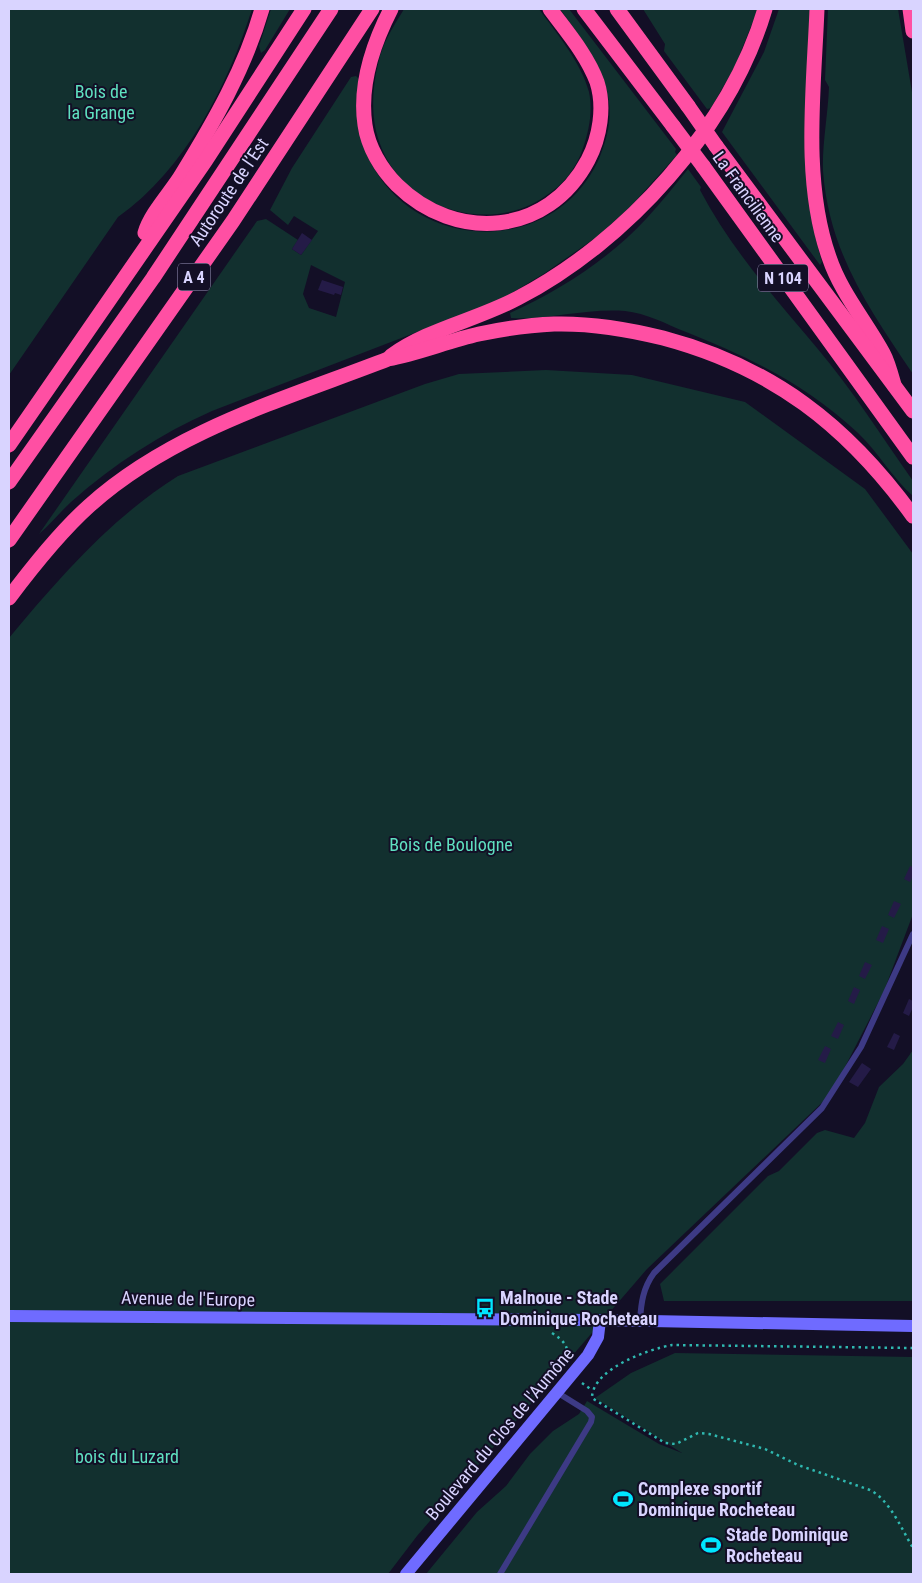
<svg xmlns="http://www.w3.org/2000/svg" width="922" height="1583" font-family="'Roboto Condensed',sans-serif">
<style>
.green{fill:#12302f;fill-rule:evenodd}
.building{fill:#241b47}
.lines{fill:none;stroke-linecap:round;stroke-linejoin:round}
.path{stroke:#2fb8b0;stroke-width:2.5;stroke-dasharray:2.5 4;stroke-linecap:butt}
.lane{stroke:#3d3a85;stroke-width:6}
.secondary{stroke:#6f6bff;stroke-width:12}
.highway{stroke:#ff4fa3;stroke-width:15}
.highway-bridge{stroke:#ff4fa3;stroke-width:15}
.labels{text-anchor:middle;stroke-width:4;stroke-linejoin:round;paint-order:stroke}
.shield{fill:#130f26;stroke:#9e99be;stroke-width:1}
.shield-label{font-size:16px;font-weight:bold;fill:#d9d4ff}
.park-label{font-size:18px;fill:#5fe0c0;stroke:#130f26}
.street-label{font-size:18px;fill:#d9d4ff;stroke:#130f26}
.poi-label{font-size:18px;font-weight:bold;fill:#d9d4ff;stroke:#130f26;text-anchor:start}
</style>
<rect width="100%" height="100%" fill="#130f26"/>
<g class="green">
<path d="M9,9H252C228,85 185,170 118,217L9,375Z"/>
<path d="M271,9H290L265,50L261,53L259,46Z"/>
<path d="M404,9H539C557,34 581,62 589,92C593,111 589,131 583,148C576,169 563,185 544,197C489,234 407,210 382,149C369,119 372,86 380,56C385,39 395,24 404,9Z"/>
<path d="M560,9H569L676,149L675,152L677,155L631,206L598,236L545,273L500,300L212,411C160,434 114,464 71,502C60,512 50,525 39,534L257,221L266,219L298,240L292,249L301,255L318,231L294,216L288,225L270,210L292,168L351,77L356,76L359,79L369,159C414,253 552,258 598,161C608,138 613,116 607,91C601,64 576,31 560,9ZM311,265L345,282L336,317L309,308L303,294Z"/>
<path d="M643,9H758L735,66L711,108L707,109L664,51L665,44Z"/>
<path d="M779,9H810C808,93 797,180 822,262L820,265L722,132L764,52Z"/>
<path d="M828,9H898L913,98V374C869,309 829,252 823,171C822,145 828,114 829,87L825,80Z"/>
<path d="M688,169L701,187L700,190C731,249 775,298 817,348C852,389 882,437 913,481V496C894,480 878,452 858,433C805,384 753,359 686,332C666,324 646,313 625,311C587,308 549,320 511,318L510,313C559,291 609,259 646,219C661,203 674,186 688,169Z"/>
<path d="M546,370L632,375L745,402L865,489L913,554V914L884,991L831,1094L647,1269L417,1536L388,1574H9V638C59,578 111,518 178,476L425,384L459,374Z"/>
<path d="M913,1050V1301H664L660,1284L768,1176L779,1171L817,1133L825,1130L854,1138L865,1123L879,1087L903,1064Z"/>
<path d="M675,1353L913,1357V1574H426L477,1512L506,1486L530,1454L553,1431L579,1414L587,1401L659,1444L682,1453L595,1398L631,1373Z"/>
</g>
<g class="building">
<path d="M302,233L312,240L301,255L292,249Z"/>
<path d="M322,280L343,287L341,295L335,293L334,295L318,290Z"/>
<path d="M910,866L913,867V876L910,882L904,879Z"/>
<path d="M894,901L901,904L894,918L888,915Z"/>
<path d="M882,926L889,929L883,943L876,940Z"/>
<path d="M865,962L872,965L865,979L859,976Z"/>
<path d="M854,987L860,990L854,1004L848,1001Z"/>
<path d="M909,999L913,1001V1007L909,1016L903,1013Z"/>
<path d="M838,1022L844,1025L838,1039L831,1036Z"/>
<path d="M894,1033L900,1036L894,1050L887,1047Z"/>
<path d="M825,1046L831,1049L825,1063L818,1060Z"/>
<path d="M862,1063L871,1069L858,1087L849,1082Z"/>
</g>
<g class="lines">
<g class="path">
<path d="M552,1333C563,1340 571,1347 565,1360"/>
<path d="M913,1348L672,1345C649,1349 592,1369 592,1398L665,1443L676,1444L698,1433L709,1434L765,1449L798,1465L870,1490C890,1500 902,1530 913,1548"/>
<path d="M582,1383L592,1390"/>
</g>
<g class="lane">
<path d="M640,1321C641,1303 643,1288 654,1273L822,1108L861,1047L913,934"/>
<path d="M500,1574L591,1422L592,1417L587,1411L558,1393"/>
</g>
<g class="secondary">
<path d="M9,1316L600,1320L913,1326"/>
<path d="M406,1574L588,1355L598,1337L600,1320"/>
</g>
<g class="highway">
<path d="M391,9C373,44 359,85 365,125C368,147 381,169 397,185C456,243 548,236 588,160C600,137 605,107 597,82C587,55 567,32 550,9"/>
<path d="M584,9L673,126"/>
<path d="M617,9L688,106"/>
<path d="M817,9C814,88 802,181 829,257C841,293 865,320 883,353C888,362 891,374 894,385"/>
<path d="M910,9L913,31"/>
<path d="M716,146L913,411"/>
<path d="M703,166L913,457"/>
<path d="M145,233C150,214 172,191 182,174C214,122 245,68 262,9"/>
<path d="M391,356C428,329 477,320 518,298C626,242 730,127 765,9"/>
<path d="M9,445L206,160L304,9"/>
<path d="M9,482L153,278L331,9"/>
<path d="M9,540L233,221L372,9"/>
<path d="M9,598C33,566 59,533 89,506C172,431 285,399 388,359C419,353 448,341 479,334C503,329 530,325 554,324C591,323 627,329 663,338C772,367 847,425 913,516"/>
</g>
<g class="highway-bridge">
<path d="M688,106L716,146"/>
<path d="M673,126L703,166"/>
</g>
</g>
<defs>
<symbol id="bus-bare" viewBox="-9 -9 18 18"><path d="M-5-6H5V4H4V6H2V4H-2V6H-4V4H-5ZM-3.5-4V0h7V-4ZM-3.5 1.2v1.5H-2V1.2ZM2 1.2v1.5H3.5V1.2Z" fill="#00e5ff" stroke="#130f26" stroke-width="2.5" paint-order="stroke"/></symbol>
<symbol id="stadium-bare" viewBox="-9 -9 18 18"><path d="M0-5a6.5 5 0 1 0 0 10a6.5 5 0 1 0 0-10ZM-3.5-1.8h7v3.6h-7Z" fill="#00e5ff" stroke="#130f26" stroke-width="2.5" paint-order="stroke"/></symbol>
</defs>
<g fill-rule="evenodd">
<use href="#bus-bare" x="471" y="1294" width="28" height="28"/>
<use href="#stadium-bare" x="609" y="1485" width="28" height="28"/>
<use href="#stadium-bare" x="697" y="1531" width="28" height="28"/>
</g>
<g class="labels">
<g class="shield">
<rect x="178" y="263.5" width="32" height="27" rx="4"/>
<rect x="758" y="264.5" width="50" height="27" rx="4"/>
</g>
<g class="shield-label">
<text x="194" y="283">A 4</text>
<text x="783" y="284">N 104</text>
</g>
<g class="park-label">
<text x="101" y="98">Bois de<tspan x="101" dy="21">la Grange</tspan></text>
<text x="451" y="851">Bois de Boulogne</text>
<text x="127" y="1463">bois du Luzard</text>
</g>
<g class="street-label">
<text transform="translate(229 192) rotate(-56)" y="6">Autoroute de l’Est</text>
<text transform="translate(748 197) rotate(54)" y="6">La Francilienne</text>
<text transform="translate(188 1299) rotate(1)" y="6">Avenue de l'Europe</text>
<text transform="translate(500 1434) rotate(-50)" y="6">Boulevard du Clos de l'Aumône</text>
</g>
<g class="poi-label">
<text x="500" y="1304">Malnoue - Stade<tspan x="500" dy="21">Dominique Rocheteau</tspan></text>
<text x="638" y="1495">Complexe sportif<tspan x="638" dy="21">Dominique Rocheteau</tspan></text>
<text x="726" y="1541">Stade Dominique<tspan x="726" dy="21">Rocheteau</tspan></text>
</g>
</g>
<rect width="922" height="1583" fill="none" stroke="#d9d4ff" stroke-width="20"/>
</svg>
